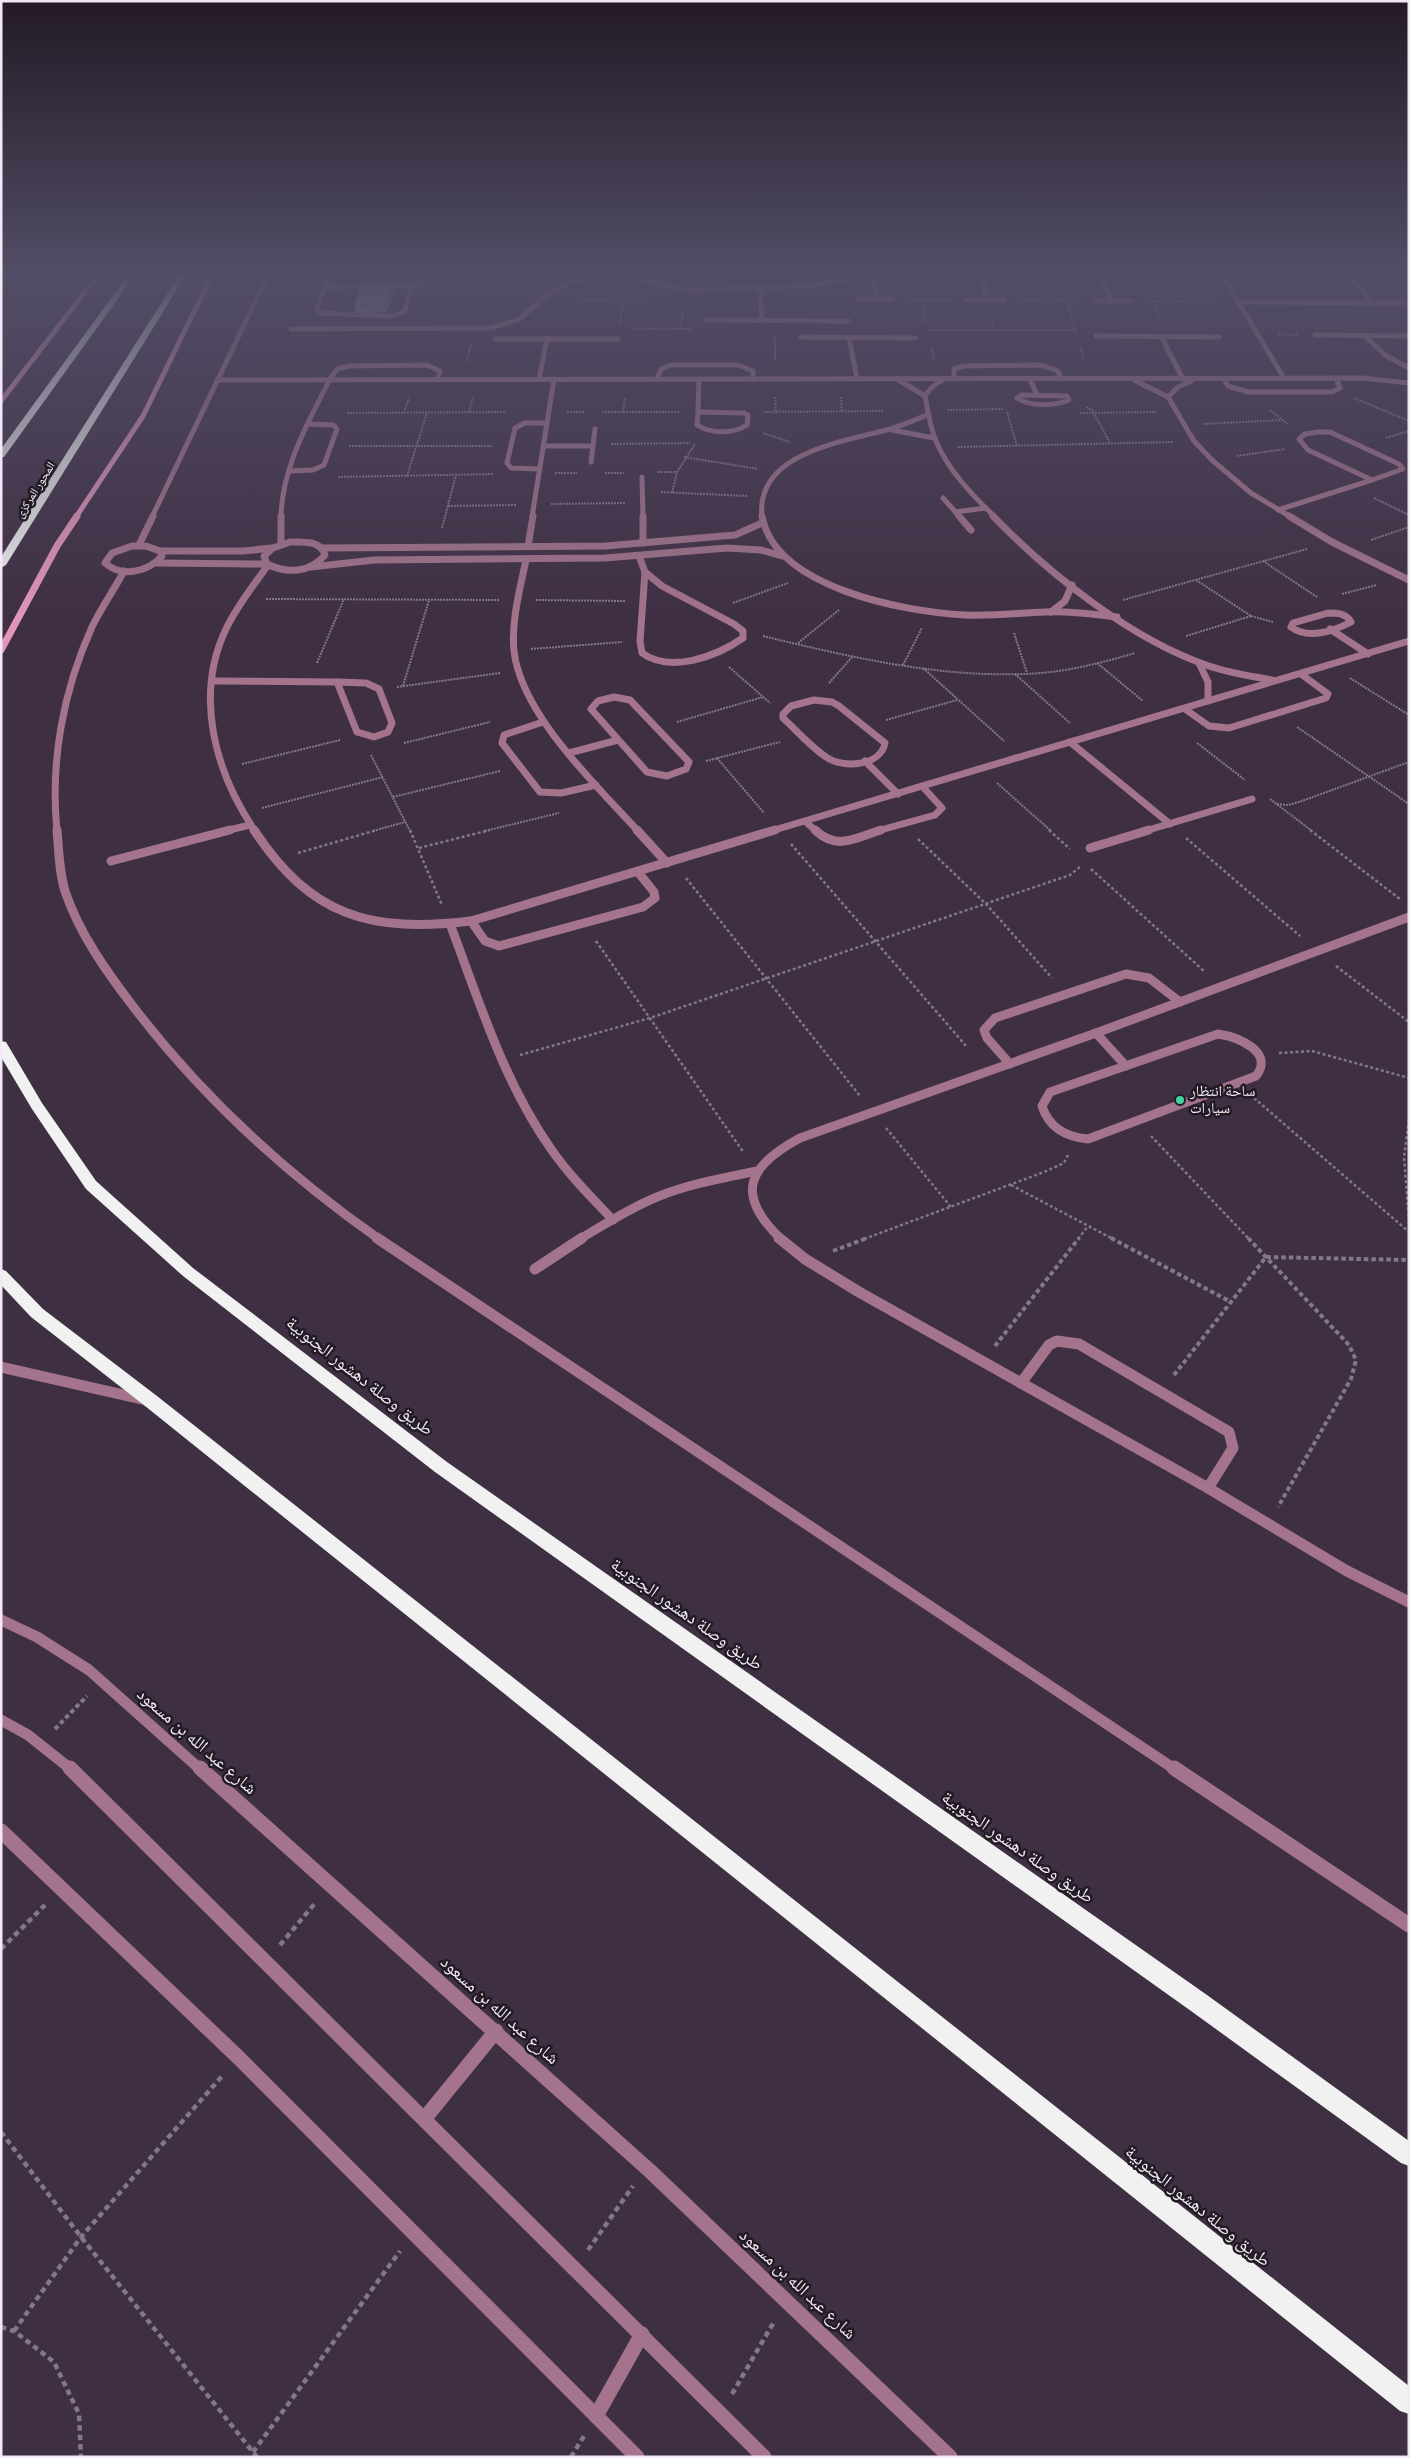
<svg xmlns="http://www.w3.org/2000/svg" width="1410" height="2458" font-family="'PT Sans Narrow','Noto Naskh Arabic',sans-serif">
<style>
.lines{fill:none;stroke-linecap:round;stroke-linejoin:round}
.path-far3{stroke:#847788;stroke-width:2;stroke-dasharray:2 1;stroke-linecap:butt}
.path-far2{stroke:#847788;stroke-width:2.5;stroke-dasharray:3 2.5;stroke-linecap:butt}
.path-far1{stroke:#847788;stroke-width:4;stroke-dasharray:4.5 3;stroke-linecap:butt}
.path{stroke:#847788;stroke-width:4.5;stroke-dasharray:5.5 4;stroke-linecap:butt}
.lane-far3{stroke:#a3748b;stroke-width:5}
.lane-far2{stroke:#a3748b;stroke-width:7}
.lane-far1{stroke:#a3748b;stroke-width:9}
.lane{stroke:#a3748b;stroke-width:11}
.street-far4{stroke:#a3748b;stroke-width:5}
.street-far3{stroke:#a3748b;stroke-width:7}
.street-far2{stroke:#a3748b;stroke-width:9}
.street-far1{stroke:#a3748b;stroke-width:11}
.street{stroke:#a3748b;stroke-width:15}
.secondary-far1{stroke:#e196ba;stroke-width:5}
.secondary{stroke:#e196ba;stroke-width:7}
.highway{fill:#f1f1f1;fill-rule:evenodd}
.wall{fill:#9594ac}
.shaded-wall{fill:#79788c}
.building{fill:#adacc8;stroke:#79788c}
.poi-dot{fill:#42d4a0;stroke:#221b24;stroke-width:2}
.labels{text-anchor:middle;stroke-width:5;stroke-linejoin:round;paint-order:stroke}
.far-street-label{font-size:12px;fill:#f3e9f6;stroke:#221b24}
.poi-label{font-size:15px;fill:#f3e9f6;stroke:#221b24;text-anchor:start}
.near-street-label{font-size:18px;fill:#f3e9f6;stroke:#221b24}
</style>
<rect width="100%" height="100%" fill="#3f2f43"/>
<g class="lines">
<g class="path-far3">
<path d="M1295,275L1302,285"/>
<path d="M580,300L642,301"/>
<path d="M910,300H951"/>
<path d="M921,300L926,323"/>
<path d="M1020,300L1076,301"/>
<path d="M1067,301L1076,331"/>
<path d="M1149,301L1217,302"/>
<path d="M1152,301L1160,318"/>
<path d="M991,318L995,330"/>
<path d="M620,322L623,300"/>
<path d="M633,329H691"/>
<path d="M681,329L683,307"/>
<path d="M930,330H1076"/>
<path d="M1278,334L1299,335"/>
<path d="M775,337V361"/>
<path d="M931,347L934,360"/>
<path d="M1081,347L1083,360"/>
<path d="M467,361L471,345"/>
<path d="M775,397L776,412"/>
<path d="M841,397L842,411"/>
<path d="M1354,398L1409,421"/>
<path d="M1086,407L1092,410L1110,443"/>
<path d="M947,410L1003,409"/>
<path d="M1270,410L1289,425"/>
<path d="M469,412L473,397"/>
<path d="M567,412H585"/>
<path d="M602,412H680"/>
<path d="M623,412L625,397"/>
<path d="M764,412L883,411"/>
<path d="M1007,412L1017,446"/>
<path d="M347,413L505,412"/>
<path d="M404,413L409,398"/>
<path d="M1080,413L1156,412"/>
<path d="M1203,424L1283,420"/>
<path d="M763,433L790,442"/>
<path d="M1386,438L1409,431"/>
<path d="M611,444L690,443"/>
<path d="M349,446H493"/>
<path d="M958,447L1174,442"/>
<path d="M1237,456L1285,449"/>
<path d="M684,457L758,469"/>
<path d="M658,472H677"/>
<path d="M555,473H577"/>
<path d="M605,473H624"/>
<path d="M407,476L427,413"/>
<path d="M338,477L494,474"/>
<path d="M661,492L747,496"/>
<path d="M672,493L677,472L695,444"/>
<path d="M1374,498L1409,515"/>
<path d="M551,504L625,503"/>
<path d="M448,506L517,505"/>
<path d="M442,528L456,475"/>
<path d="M1371,540L1409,527"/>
<path d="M1263,561L1317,597"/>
<path d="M1196,580L1251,616L1273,622"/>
<path d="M1342,594L1377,585"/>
<path d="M266,599L500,600"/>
<path d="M536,600L625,601"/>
<path d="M1123,600L1307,549"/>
<path d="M733,603L788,583"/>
<path d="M1014,633L1027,673"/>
<path d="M763,636C854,658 947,680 1042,673C1074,670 1104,662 1135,653"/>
<path d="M1186,636L1251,616"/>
<path d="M798,643L839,610"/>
<path d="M531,649L622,642"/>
<path d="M317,663L344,599"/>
<path d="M1097,663L1143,701"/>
<path d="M903,665L922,628"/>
<path d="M729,667L770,703"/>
<path d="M923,668L1004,741"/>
<path d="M1015,674L1070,723"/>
<path d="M1350,678L1409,715"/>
<path d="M829,683L853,656"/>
<path d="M403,686L429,600"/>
<path d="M397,687L500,673"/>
<path d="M886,720L957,700"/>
<path d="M677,722L763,697"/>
<path d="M1297,727L1409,804"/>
<path d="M404,743L490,722"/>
<path d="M1197,743L1245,780"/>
<path d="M371,755L410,831"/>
<path d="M717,758L764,813"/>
<path d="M706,761L780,742"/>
<path d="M242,764L340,740"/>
<path d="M997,783L1051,831"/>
<path d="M393,797L500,771"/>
<path d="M1270,799L1312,831"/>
<path d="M1277,804L1288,805L1299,802L1409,762"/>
<path d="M262,808L383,777"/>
<path d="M373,831L405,822"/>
<path d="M485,831L559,813"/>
</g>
<g class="path-far2">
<path d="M410,830L442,905"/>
<path d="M1049,830L1070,849"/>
<path d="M1310,830L1400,899"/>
<path d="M1186,838L1300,936"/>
<path d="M918,839L986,904L1052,978"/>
<path d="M791,844L967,1047"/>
<path d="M419,848L490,830"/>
<path d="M298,853L377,830"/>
<path d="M1091,869L1205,972"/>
<path d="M686,878L860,1096"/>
<path d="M596,941L744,1153"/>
<path d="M1336,966L1409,1022"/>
<path d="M1279,1053L1312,1051L1409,1078"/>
<path d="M520,1055L650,1018L1070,875L1081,866"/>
<path d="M1254,1098L1409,1232"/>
<path d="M1409,1120L1404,1157L1409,1220"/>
<path d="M886,1128L951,1207"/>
<path d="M1151,1136L1249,1239"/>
<path d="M1011,1185L1113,1239"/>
<path d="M864,1239L1044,1172L1064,1163L1068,1155"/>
<path d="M1078,1239L1088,1226"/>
</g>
<g class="path-far1">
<path d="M1111,1238L1231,1302"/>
<path d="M1248,1238L1349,1345L1356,1360L1351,1379L1278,1507"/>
<path d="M833,1251L867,1238"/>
<path d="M995,1346L1079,1238"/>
<path d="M1174,1375L1266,1257L1409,1260"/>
<path d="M55,1729L87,1696"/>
</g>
<g class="path">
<path d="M280,1945L316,1902"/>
<path d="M1,1949L45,1905"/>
<path d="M1,2132L81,2237L257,2457"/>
<path d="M588,2250L633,2186"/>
<path d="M1,2327L14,2331L54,2362L79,2414L81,2457"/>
<path d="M14,2331L81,2237L223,2075"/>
<path d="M732,2394L775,2320"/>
<path d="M253,2452L400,2251"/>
<path d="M571,2457L584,2436"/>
</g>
<g class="lane-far3">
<path d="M329,275L317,309L320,313L393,316L405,311L411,288L433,275"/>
<path d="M982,275L987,300"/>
<path d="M1101,275L1111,301"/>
<path d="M873,276L877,299"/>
<path d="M325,287L413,286"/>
<path d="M760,289L762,321"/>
<path d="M859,299H892"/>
<path d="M967,300H1004"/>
<path d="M1094,301H1131"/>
<path d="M707,320L849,321"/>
<path d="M1315,335L1409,336"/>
<path d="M1364,335L1385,355L1409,368"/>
<path d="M1096,336L1219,337"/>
<path d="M1161,336L1183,379"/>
<path d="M801,337L915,338"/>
<path d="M849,337L857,379"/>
<path d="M496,339H618"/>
<path d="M330,379L337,369L349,366L427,365L440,371L438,379"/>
<path d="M539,379L547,339"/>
<path d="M657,379L661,369L671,365H738L753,371V379"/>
<path d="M954,379V369L964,366L1041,365L1058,371L1061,379"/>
<path d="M1030,379L1037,395"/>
<path d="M1224,379L1228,386L1248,392H1332L1340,388L1336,378"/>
<path d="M1022,395L1067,396L1069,400C1055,406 1030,407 1017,398Z"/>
<path d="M698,412L744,413L748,415L747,425C733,434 711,434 697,425Z"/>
<path d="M698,412L699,379"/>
<path d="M1318,432H1330L1399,464L1403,469L1372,480L1308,450L1299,439L1305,434Z"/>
<path d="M544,446H593"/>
<path d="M591,462L595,429"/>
<path d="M540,469L511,468L507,463L515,428L525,423H547"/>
<path d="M290,471L313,470L324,465L337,429L333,425L308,424"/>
<path d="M943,498L960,517"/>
<path d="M1278,510L1372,480"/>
<path d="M955,512L986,508"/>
</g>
<g class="lane-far2">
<path d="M959,516L971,530"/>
<path d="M1328,613C1337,613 1346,613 1351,622C1334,631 1308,640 1291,627L1293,623Z"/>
<path d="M1330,629L1368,654"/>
<path d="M212,681L337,682"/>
<path d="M337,682L366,683L379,689L392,723L388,732L374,737L357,732Z"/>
<path d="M614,697L630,700L689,762L686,769L667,776L647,772L591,709L598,701Z"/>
<path d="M814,700L832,702L839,706L885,743C881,766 843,769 826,757C811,747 797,731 783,718V714L791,706Z"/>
<path d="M1185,709L1209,726L1229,728L1326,698L1328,694L1301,674"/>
<path d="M543,722L504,735L502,743L540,792L561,793L596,785"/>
<path d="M1070,742L1170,824"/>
<path d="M569,753L618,740"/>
<path d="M865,761L898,794"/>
<path d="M806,822L816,831"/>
<path d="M225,831L250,825"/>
<path d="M877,831L935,815L942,808L923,787"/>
<path d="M1145,831L1252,799"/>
</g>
<g class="lane-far1">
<path d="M815,830C837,851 855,838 881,830"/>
<path d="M1090,848L1149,830"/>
<path d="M111,861L230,830"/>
<path d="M471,921L485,941L499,946L643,907L655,898L654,892L638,872"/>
<path d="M1096,1033L1126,1066"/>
<path d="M1218,1034C1238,1037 1275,1052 1256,1076L1088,1139C1066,1137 1049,1128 1042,1106L1050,1092Z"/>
<path d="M1010,1064L987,1038L984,1030L995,1018L1126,974L1149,978L1180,1002"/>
</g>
<path class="lane" d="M1021,1383L1049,1345L1057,1341L1079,1344L1229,1432L1233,1448L1208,1488"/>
<g class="street-far4">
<path d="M621,275L678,289L696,290L807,286L877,275"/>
<path d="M1222,275L1284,378"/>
<path d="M1349,275L1372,303"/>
<path d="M1238,302L1404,303"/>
<path d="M291,329L491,328L518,320L542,299L565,285L576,280L604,275"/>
<path d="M897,379L925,396C928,411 930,427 936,441C948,470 973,496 995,517"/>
<path d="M217,380L1362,378L1409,383"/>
<path d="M1134,380L1168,397L1194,441L1212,460L1251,493L1291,517"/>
<path d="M925,396L932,387L944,379"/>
<path d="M1168,397L1178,387L1191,381"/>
<path d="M892,430L934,438"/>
<path d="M642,477L643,517"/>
<path d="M152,517L268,275"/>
<path d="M281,517C282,467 308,423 330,379"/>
<path d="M532,517L554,379"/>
<path d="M762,517C755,452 844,442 890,429C903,425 916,420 929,414"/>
</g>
<g class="street-far3">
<path d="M281,516V544"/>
<path d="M643,516V543"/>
<path d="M762,516C775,588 905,612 965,615C992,616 1018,613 1045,612C1069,611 1093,614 1117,617"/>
<path d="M993,516C1049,574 1132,640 1209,666C1229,673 1251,676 1272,680"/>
<path d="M1289,516L1332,542L1409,580"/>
<path d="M290,542C303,542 321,540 325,555C310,573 287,574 267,564L264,556L273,548Z"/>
<path d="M139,545L153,516"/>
<path d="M132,546H146L160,551L162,556C148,572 122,578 105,563L112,553Z"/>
<path d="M528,546L533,516"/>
<path d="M322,548L605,546L735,535L762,523"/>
<path d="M160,551H243L272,548"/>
<path d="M639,556L645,572"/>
<path d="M526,560C520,589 511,621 514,651C521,714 596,785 638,831"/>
<path d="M157,563L267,564"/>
<path d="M311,567L374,560L605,558L727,548L761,550L783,556"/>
<path d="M645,572L662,586L734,624L743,631V638C717,656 671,674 642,653L640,641Z"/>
<path d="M1051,612L1065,601L1072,585"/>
<path d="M1199,663L1208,682V701"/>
<path d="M57,831C50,762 63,691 92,627C101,608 114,590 124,571"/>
<path d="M255,831C215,772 194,696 226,629C237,606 253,586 268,565"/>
<path d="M771,831L1409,641"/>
</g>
<g class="street-far2">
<path d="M57,830C59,851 59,874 66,894C80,934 106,971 132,1005C202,1097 285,1173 379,1239"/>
<path d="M254,830C311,917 371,933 471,921L775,830"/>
<path d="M637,830L667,863"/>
<path d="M450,924C479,1000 503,1081 551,1149C569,1175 591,1197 613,1220"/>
<path d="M580,1239C605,1224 630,1208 657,1197C689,1184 723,1178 757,1171"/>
<path d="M781,1239C734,1194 748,1166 800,1138L1096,1033L1409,917"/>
</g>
<g class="street-far1">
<path d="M377,1238L1176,1770"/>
<path d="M779,1238L805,1259L859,1292L1208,1488L1347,1571L1409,1602"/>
<path d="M535,1269L582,1238"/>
<path d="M1,1367L146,1400"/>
<path d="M1,1620L37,1637L89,1670L201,1770"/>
<path d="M1,1720L28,1735L72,1770"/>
</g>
<g class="street">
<path d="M70,1768L764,2457"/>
<path d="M200,1768L650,2171L950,2457"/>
<path d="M1174,1768L1409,1925"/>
<path d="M1,1831L239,2058L637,2457"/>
<path d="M425,2118L496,2031"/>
<path d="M596,2416L642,2334"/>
</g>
<g class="secondary-far1">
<path d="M1,401L98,275"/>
<path d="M76,517L143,416L212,275"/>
</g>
<path class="secondary" d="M1,650L57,546L77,516"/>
<g class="highway">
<path d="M128,275H135L4,457H1V449Z"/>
<path d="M179,275H186L6,565L1,568V557Z"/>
<path d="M1,1041L6,1042L42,1103L96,1181L193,1268L447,1462L1207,1995L1409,2141V2166L1401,2163L1191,2011L435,1472L183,1276L86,1189L32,1109L1,1057Z"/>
<path d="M1,1269L6,1271L43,1309L157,1396L1409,2386V2414L1400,2411L145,1406L31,1317L1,1285Z"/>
</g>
</g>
<path class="wall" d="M396,290L386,312L356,313L355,305Z"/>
<path class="shaded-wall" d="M395,282L396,290L386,312L385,304Z"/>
<path class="building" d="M362,282H395L385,304L355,305Z"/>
<linearGradient id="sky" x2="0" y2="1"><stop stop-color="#231a25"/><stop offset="0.44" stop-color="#524d66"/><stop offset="1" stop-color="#524d66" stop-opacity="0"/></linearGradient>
<rect width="1410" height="619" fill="url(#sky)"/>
<circle class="poi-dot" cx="1180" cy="1100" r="5"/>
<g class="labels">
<g class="far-street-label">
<text transform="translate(35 490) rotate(-58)" y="4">المحور المركزى</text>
</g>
<g class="poi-label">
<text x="1190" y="1096">ساحة انتظار<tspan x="1190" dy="17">سيارات</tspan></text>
</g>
<g class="near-street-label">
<text transform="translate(360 1376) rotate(38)" y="6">طريق وصلة دهشور الجنوبية</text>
<text transform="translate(687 1614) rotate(35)" y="6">طريق وصلة دهشور الجنوبية</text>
<text transform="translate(197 1741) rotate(41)" y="6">شارع عبد الله بن مسعود</text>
<text transform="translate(1018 1847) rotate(35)" y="6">طريق وصلة دهشور الجنوبية</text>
<text transform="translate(500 2010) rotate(42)" y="6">شارع عبد الله بن مسعود</text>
<text transform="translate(1198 2206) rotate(39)" y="6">طريق وصلة دهشور الجنوبية</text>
<text transform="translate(798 2284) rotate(43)" y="6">شارع عبد الله بن مسعود</text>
</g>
</g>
<rect width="1410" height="2458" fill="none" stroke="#f3e9f6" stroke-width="5"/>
</svg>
